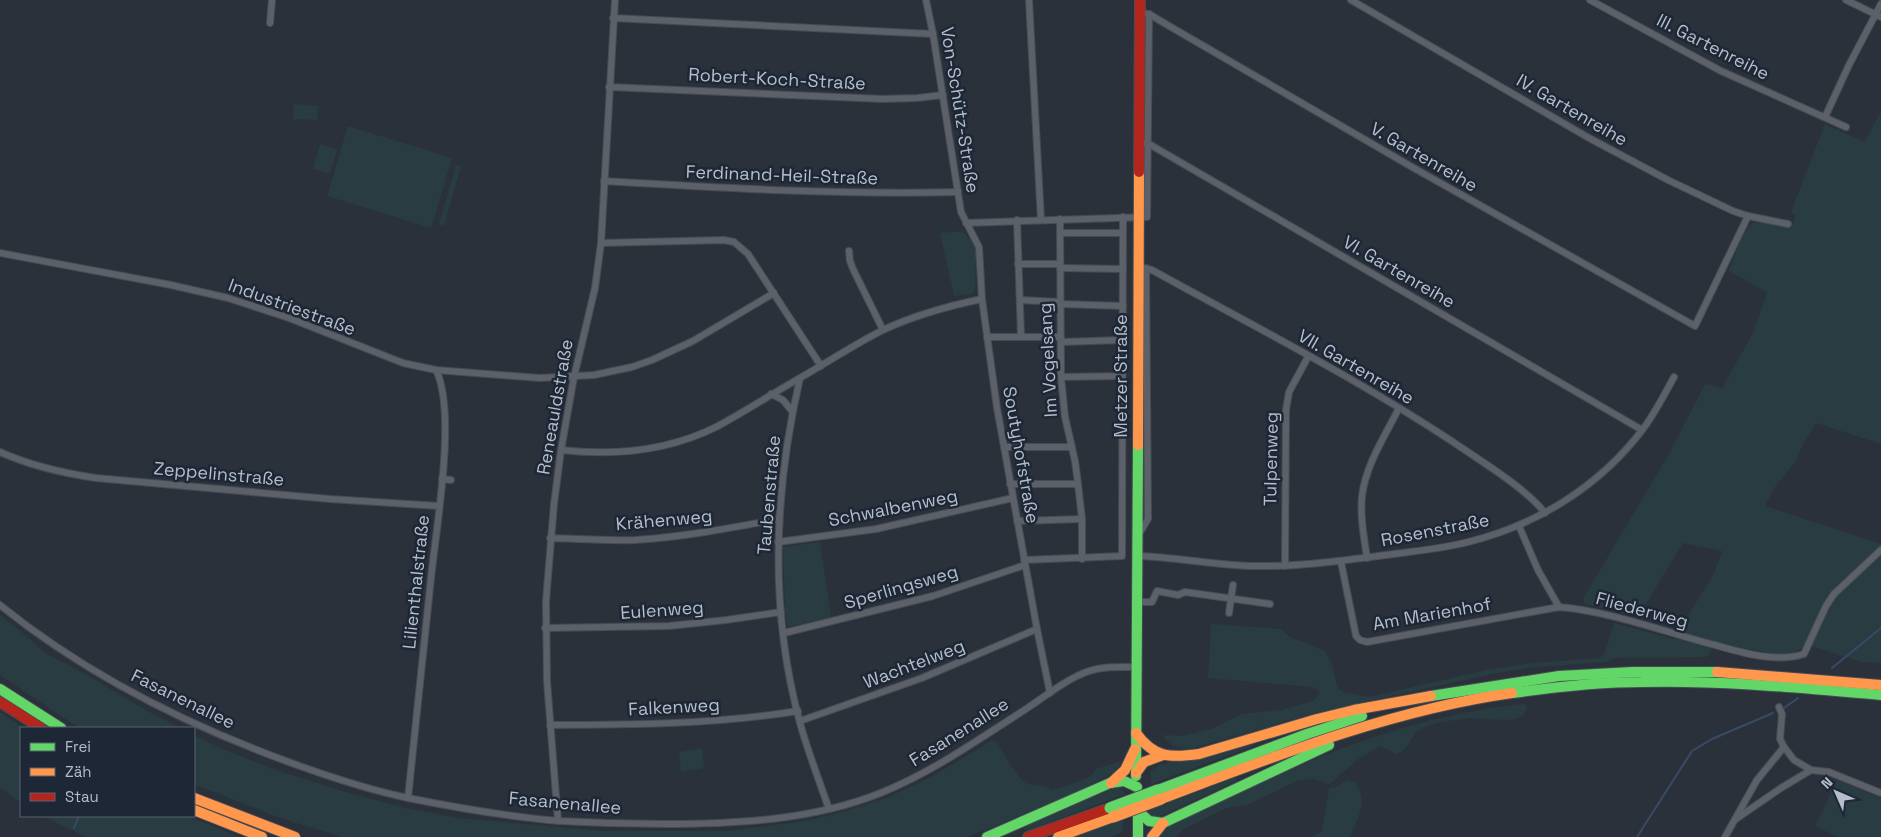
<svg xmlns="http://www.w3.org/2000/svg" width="1881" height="837" font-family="'Space Grotesk',sans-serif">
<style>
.green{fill:#283c41}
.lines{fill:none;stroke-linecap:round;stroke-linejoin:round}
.stream{stroke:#394a66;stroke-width:2}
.street-casing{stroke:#474c53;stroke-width:8}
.fast-casing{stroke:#464c54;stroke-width:12}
.slow-casing{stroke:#464c54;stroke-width:12}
.jam-casing{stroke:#464c54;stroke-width:12}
.street{stroke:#5c6068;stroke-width:6}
.fast{stroke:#63d668;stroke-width:10}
.slow{stroke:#ff974d;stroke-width:10}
.jam{stroke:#b3261e;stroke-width:10}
.fast-bridge-casing{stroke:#484e56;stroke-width:13;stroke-linecap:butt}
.slow-bridge-casing{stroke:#484e56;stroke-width:13;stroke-linecap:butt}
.fast-bridge{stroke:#63d668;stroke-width:11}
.slow-bridge{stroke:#ff974d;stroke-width:11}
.labels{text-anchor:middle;stroke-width:5;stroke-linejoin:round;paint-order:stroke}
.street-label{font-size:18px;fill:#b6becb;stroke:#1e2736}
</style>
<rect width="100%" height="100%" fill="#2b313b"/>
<g class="green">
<path d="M294,104L318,106L317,120L293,119Z"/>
<path d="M1881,112V444L1816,423L1805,441L1794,464L1776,485L1765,506L1881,544V663L1862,662L1814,647L1800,649L1792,653L1781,655L1713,643L1710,654L1706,657L1613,658L1608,662L1536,667L1497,673L1314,713L1190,749C1179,748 1172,747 1164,738V735L1183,736L1211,729L1242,714L1282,710L1314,700L1319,694L1318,690L1312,687L1208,678L1211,624L1281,629L1290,637L1325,651L1332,664L1338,689L1343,692L1370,697L1490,669L1533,663L1600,658L1604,654L1614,623L1674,639L1714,573L1722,551L1683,543L1638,617L1585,604L1583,599L1670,452L1705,384L1722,388L1753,333L1767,292L1729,271C1733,260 1744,225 1755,222C1763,220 1782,226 1791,228L1796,215L1791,212L1825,124L1864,142Z"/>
<path d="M348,126L452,158L431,228L327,196Z"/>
<path d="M320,144L337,149L330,174L313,169Z"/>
<path d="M456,165L461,166L444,226L439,224Z"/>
<path d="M963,231L973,243L976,253L975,290L972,294L954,296L940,233Z"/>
<path d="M820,542L831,617L788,627L785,610L783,547Z"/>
<path d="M0,615L30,639L46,654L82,672L149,712L181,728H79L0,675Z"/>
<path d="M1524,704L1527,706L1524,715C1511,725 1479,716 1463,719C1448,721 1425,723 1415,734C1407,743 1409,749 1397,754L1380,746L1357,760L1330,784L1314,779L1299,780L1247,805L1227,808L1204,819L1184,829L1176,837H1159L1171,824C1270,777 1370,729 1479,710C1494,707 1509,706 1524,704Z"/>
<path d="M0,712L24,728H21V803L0,788Z"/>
<path d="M194,735L223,749L270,768L349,793L406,808L458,818L603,831H728L805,821L842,812L884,799L931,777L993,740L997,742C1003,752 1018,780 1028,784C1036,787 1044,783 1051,790L1069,785L1090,777L1096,769L1121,761L1119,766L1113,773L1066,797L967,837H341L275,816L194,784Z"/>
<path d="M1263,740L1248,748L1151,784V771L1159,765Z"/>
<path d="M702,748L704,768L681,772L679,752Z"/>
<path d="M1234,778H1237L1236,781L1156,818L1150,815L1149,810Z"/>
<path d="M1347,780L1355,782C1369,802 1358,817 1350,837H1312L1322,831L1329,788L1336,787Z"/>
<path d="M1837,780L1881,798V837H1838L1815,826Z"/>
<path d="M1116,788H1121L1125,794L1029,830L1024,829L1023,825Z"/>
<path d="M43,816H188L240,837H86Z"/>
<path d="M1123,820V831L1112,837H1076Z"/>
</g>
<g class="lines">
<g class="stream">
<path d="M1832,668L1881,628"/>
<path d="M1784,708L1798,698"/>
<path d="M74,828L79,816"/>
<path d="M1637,837L1692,751L1712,739L1773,713"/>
</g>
<defs>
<g id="street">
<path d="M926,0L933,34L961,212L979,247L982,299L997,408L1037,629L1050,693"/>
<path d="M1029,0L1041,220"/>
<path d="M1351,0L1589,138L1668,180L1733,211L1748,216L1788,224"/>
<path d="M1590,0L1721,71L1846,127"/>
<path d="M1846,0L1881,17"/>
<path d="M1140,13L1149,14L1164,23L1412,167L1695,326L1748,216"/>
<path d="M613,18L933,34"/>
<path d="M270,23L272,0"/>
<path d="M609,87L883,99L917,98L943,95"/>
<path d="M1825,117L1849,65L1881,4"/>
<path d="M1140,142L1149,144L1642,430"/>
<path d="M604,181C722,188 840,195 958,192"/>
<path d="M1060,219L1061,377L1065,417L1075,461L1078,484L1082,519V559"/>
<path d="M1017,220L1021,336"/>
<path d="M966,223L1147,217L1149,14"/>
<path d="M1061,233H1122"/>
<path d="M601,243L724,240L734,242L748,254L821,366"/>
<path d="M849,251L850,261L853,269L883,330"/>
<path d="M0,253L171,285L228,298L289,318L403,363L436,370L540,378L594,375L632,367L652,360L693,341L774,293"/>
<path d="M1018,264H1060"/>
<path d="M1139,267L1152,270C1257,328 1366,383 1465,450C1490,467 1527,490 1545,513"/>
<path d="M1060,268L1123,269"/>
<path d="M1020,300L1060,302"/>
<path d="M1060,304L1123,306"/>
<path d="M987,337H1061"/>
<path d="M1061,342L1122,340"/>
<path d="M1061,377L1122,376"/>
<path d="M771,394L783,400L792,411"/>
<path d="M1004,447H1072"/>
<path d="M561,450C615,456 669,451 718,426C746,411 773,393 800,378"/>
<path d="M0,452C31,466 62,473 96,478L330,499L439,506"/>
<path d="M442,479L451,480"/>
<path d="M1010,484H1078"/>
<path d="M1017,521L1082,519"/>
<path d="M1519,526L1538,570L1559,607"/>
<path d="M1139,534L1148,519L1146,268"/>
<path d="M550,538C578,539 607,541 635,540C683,537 731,528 779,519"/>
<path d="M778,542L876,529L1013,498"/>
<path d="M1138,556C1176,557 1213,565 1251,566C1297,567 1341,561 1386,555C1414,551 1442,549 1468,542C1537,525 1600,486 1643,429C1655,413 1664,395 1674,377"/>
<path d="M1367,558C1364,538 1360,516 1362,496C1366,464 1385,436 1399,408"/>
<path d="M1024,560L1122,556L1123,217"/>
<path d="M1341,562L1356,636L1360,640L1367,642L1559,607C1609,611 1665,632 1715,645C1743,653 1776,663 1804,654L1826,606L1834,594L1881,550"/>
<path d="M1285,566L1286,410L1289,392L1308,357"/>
<path d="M1138,602H1152L1157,591L1178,595L1185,592L1270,604"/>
<path d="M0,605C88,676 191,727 297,765C333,778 370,790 408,798C458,808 510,817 560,821C595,823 630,824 665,824C737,824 815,820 883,792C934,771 979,739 1026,709C1046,696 1066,679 1089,671C1105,666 1121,667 1138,667"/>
<path d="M1229,613L1233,585"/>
<path d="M545,628L669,626L726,620L781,612"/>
<path d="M784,633L933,596L1025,565"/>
<path d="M1779,707L1782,714L1780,739L1784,747L1794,760L1811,770L1829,772L1881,793"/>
<path d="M800,721L922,678L1037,629"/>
<path d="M550,725C633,725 716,724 798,711"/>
<path d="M408,798C416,725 423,651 431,578C436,529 457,412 436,370"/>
<path d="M829,809C819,780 808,752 800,723C769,609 774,491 800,378C828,362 855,344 883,330C915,315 948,306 982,299"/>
<path d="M1736,819L1781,788L1811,770"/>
<path d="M558,821L547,681L546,601L554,504L561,450L574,377L595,288L601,243L615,0"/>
<path d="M1725,837L1757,780L1784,747"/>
</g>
<g id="fast">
<path d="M0,689L61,728"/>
<path d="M1512,693C1555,687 1597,682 1641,682C1721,680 1801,688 1881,695"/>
<path d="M1431,696L1559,676L1633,672H1717"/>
<path d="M1136,776L1138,445"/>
<path d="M1158,790L1307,734L1362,716"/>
<path d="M1138,808V837"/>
<path d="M1138,811L1149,821L1163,823L1329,745"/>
<path d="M987,837L1110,783L1124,781L1137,787"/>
</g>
<g id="slow">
<path d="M1138,445L1139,172"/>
<path d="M1717,672L1881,685"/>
<path d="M1136,733C1154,758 1170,758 1199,754L1317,719L1354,710L1431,696"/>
<path d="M1136,773L1144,762L1163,755"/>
<path d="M1111,783L1125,770L1135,749"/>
<path d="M194,798L295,837"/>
<path d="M1161,799C1275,756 1391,710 1512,693"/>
<path d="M194,810L262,837"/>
<path d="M1058,837L1113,817"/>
<path d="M1152,837L1163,823"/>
</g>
<g id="jam">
<path d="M1139,172L1140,0"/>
<path d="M0,702L41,728"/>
<path d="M1028,837L1110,808"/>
</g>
</defs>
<use href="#street" class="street-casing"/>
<use href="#fast" class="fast-casing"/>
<use href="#slow" class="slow-casing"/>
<use href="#jam" class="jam-casing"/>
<use href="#street" class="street"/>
<use href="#fast" class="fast"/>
<use href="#slow" class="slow"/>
<use href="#jam" class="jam"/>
<defs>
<path id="fast-bridge" d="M1110,808L1158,790"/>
<path id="slow-bridge" d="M1113,817L1161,799"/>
</defs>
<use href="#fast-bridge" class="fast-bridge-casing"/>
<use href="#slow-bridge" class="slow-bridge-casing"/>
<use href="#fast-bridge" class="fast-bridge"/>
<use href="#slow-bridge" class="slow-bridge"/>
</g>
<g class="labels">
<g class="street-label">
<text transform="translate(1713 47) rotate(27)" y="6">III. Gartenreihe</text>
<text transform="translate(777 79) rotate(3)" y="6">Robert-Koch-Straße</text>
<text transform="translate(960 110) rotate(81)" y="6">Von-Schütz-Straße</text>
<text transform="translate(1572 110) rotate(30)" y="6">IV. Gartenreihe</text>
<text transform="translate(1424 157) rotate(30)" y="6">V. Gartenreihe</text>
<text transform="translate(782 175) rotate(2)" y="6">Ferdinand-Heil-Straße</text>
<text transform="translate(1399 272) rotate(30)" y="6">VI. Gartenreihe</text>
<text transform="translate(292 307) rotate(20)" y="6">Industriestraße</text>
<text transform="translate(1048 360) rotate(-93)" y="6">Im Vogelsang</text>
<text transform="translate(1356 367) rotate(30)" y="6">VII. Gartenreihe</text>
<text transform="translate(1121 376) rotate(-90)" y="6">Metzer Straße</text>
<text transform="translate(555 407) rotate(-80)" y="6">Reneauldstraße</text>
<text transform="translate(1021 455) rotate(80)" y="6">Soutyhofstraße</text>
<text transform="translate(1271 459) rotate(-89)" y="6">Tulpenweg</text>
<text transform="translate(219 474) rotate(5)" y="6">Zeppelinstraße</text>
<text transform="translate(769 495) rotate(-85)" y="6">Taubenstraße</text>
<text transform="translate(893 508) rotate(-11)" y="6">Schwalbenweg</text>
<text transform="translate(664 520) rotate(-5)" y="6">Krähenweg</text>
<text transform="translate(1435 530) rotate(-11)" y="6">Rosenstraße</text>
<text transform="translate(416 582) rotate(-84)" y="6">Lilienthalstraße</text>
<text transform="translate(901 587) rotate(-16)" y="6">Sperlingsweg</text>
<text transform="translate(662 610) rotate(-4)" y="6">Eulenweg</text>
<text transform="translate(1642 610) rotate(15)" y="6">Fliederweg</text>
<text transform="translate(1432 614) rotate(-10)" y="6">Am Marienhof</text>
<text transform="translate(914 664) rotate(-21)" y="6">Wachtelweg</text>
<text transform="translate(183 699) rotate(26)" y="6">Fasanenallee</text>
<text transform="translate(674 707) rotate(-3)" y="6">Falkenweg</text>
<text transform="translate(959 732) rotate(-32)" y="6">Fasanenallee</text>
<text transform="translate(565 803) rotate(5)" y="6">Fasanenallee</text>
</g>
</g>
<rect x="20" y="727" width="175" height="90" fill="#1e2736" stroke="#5b6372"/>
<rect x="30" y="743" width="25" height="8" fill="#63d668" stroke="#5b6372"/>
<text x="65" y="752" font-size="15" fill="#b6becb">Frei</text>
<rect x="30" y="768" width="25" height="8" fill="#ff974d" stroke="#5b6372"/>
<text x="65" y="777" font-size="15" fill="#b6becb">Zäh</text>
<rect x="30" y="793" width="25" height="8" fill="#b3261e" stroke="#5b6372"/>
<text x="65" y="802" font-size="15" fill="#b6becb">Stau</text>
<g transform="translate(1836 792) rotate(315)" stroke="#1e2736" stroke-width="4" paint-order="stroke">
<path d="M0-4L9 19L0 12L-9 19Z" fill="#b6becb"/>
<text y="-8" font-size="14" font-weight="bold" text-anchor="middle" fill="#b6becb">N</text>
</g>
</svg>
